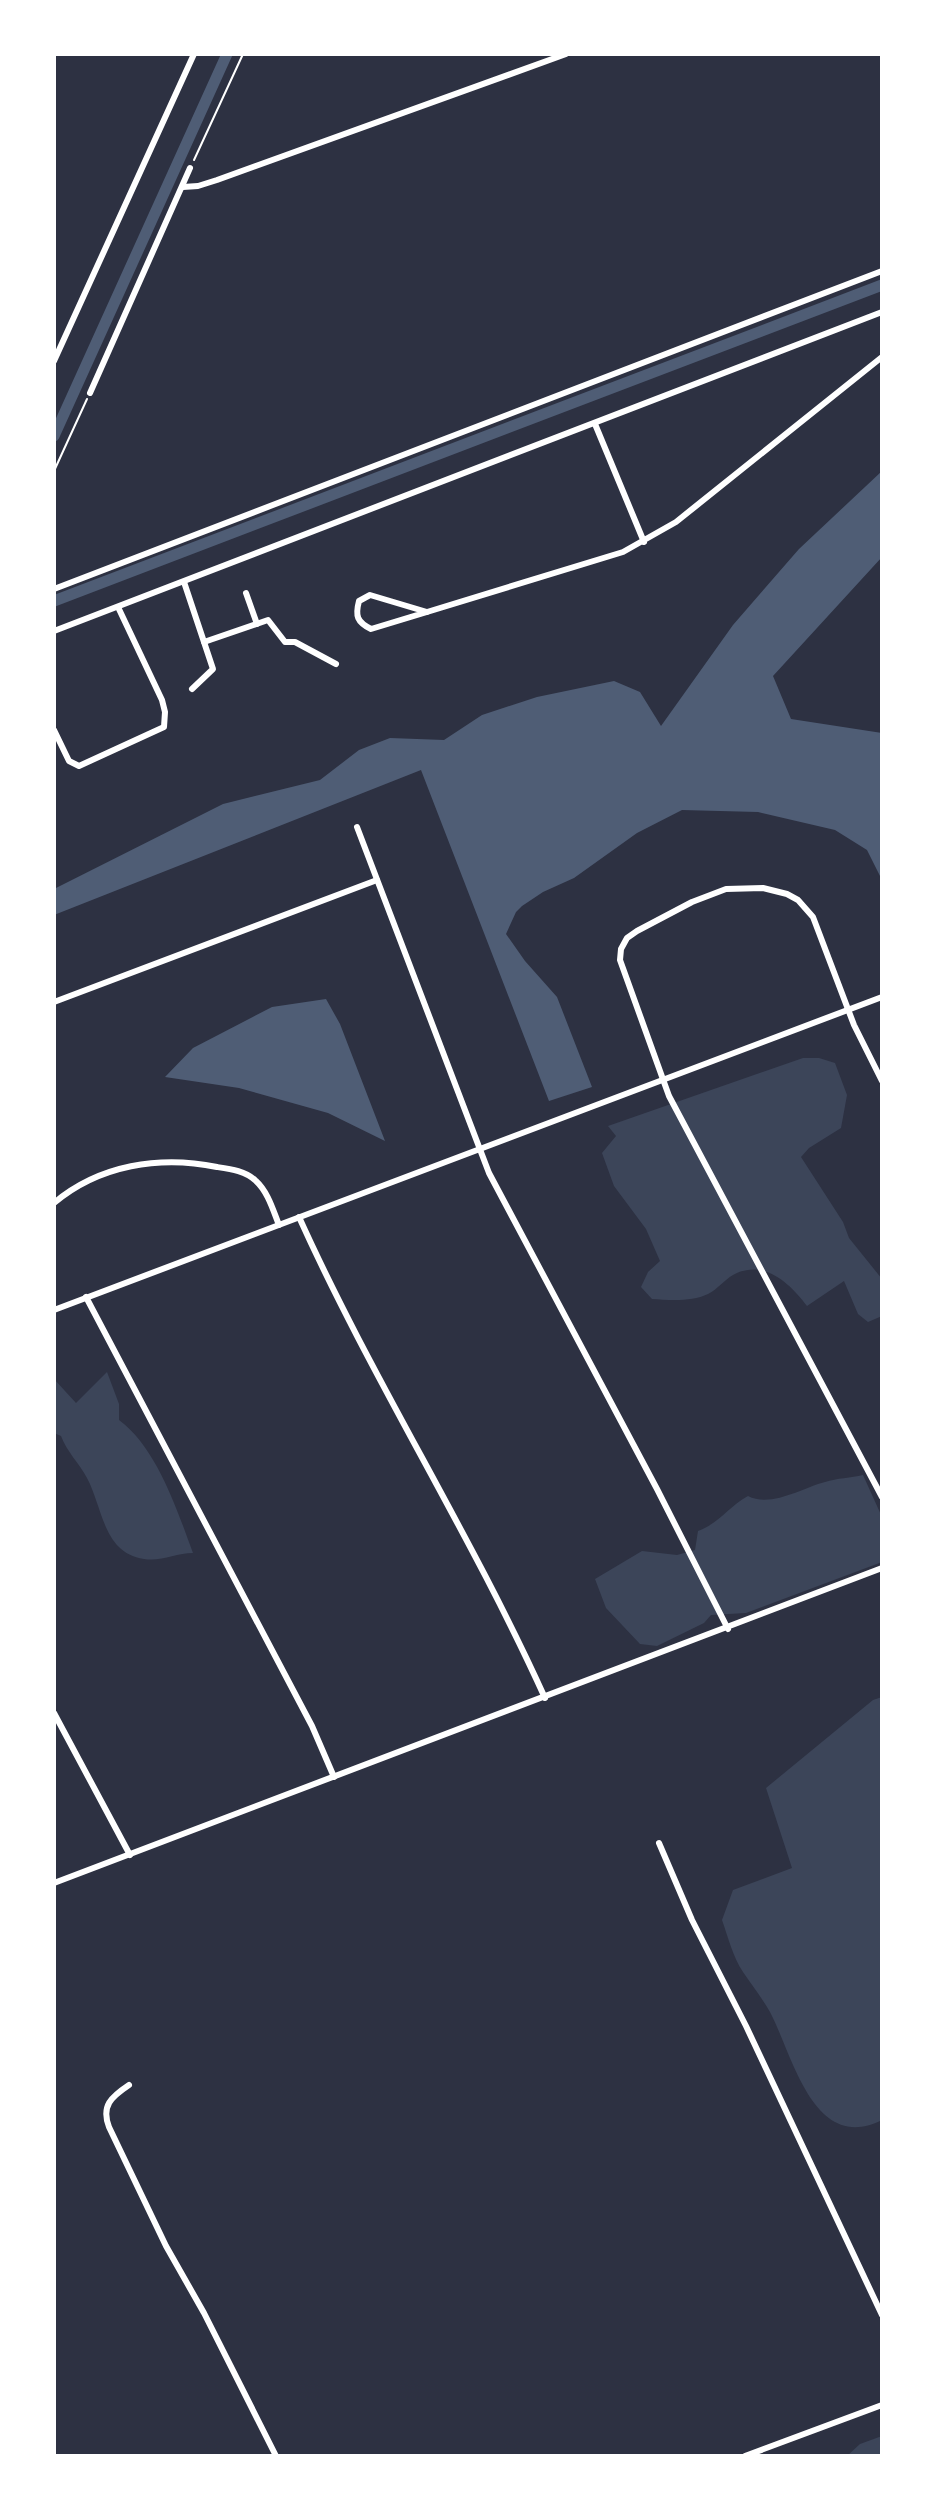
<svg xmlns="http://www.w3.org/2000/svg" width="936" height="2510" font-family="Ubuntu,sans-serif">
<style>
.green{fill:#3c4559}
.water{fill:#4f5d75}
.lines{fill:none;stroke-linecap:round;stroke-linejoin:round}
.canal{stroke:#4f5d75;stroke-width:11}
.path{stroke:#fff;stroke-width:2}
.minor{stroke:#fff;stroke-width:6}
</style>
<rect width="100%" height="100%" fill="#2d3142"/>
<g class="green">
<path d="M803,1058H819L835,1063L847,1095L841,1128L809,1148L801,1157L843,1222L849,1238L882,1279V1316L868,1322L858,1314L844,1281L807,1306C790,1283 763,1258 733,1275C724,1280 718,1289 708,1294C692,1302 669,1300 652,1299L641,1287L648,1272L660,1261L646,1229L614,1186L602,1153L616,1136L608,1126Z"/>
<path d="M107,1372L119,1404V1420C157,1448 177,1510 193,1553C176,1553 161,1562 144,1559C103,1553 103,1508 87,1478C79,1463 67,1452 61,1436L54,1433V1379L76,1403Z"/>
<path d="M863,1475L882,1517V1562L746,1613L711,1615L704,1623L657,1646L640,1644L606,1608L595,1579L642,1551L677,1555L695,1550L698,1531C721,1522 728,1507 748,1496C771,1508 802,1488 825,1482C837,1478 851,1478 863,1475Z"/>
<path d="M882,1697V2120C813,2155 792,2053 770,2012C762,1998 752,1985 743,1972C733,1957 728,1937 722,1920L733,1890L792,1868L766,1788L873,1700Z"/>
<path d="M882,2436V2456H847L860,2444Z"/>
</g>
<g class="water">
<path d="M882,471V557L773,676L791,719L882,733V880L867,850L835,830L758,812L682,810L637,833L574,878L543,892L522,906L516,912L506,934L525,961L557,997L592,1087L549,1101L421,770L54,915V889L223,804L320,780L359,750L390,738L444,740L482,715L537,697L614,681L640,692L661,726L733,625L799,549Z"/>
<path d="M326,999L340,1024L385,1141L328,1113L239,1088L165,1077L193,1048L272,1007Z"/>
</g>
<g class="lines">
<g class="canal">
<path d="M54,436L227,54"/>
<path d="M54,601L882,285"/>
</g>
<g class="path">
<path d="M194,160L243,54"/>
<path d="M54,471L87,399"/>
</g>
<g class="minor">
<path d="M183,187L198,186L217,180L566,54"/>
<path d="M54,361L194,54"/>
<path d="M90,393L190,168"/>
<path d="M595,424L644,542"/>
<path d="M184,582L213,669L192,689"/>
<path d="M54,589L882,271"/>
<path d="M246,593L257,624"/>
<path d="M370,595L427,612L371,629C357,622 355,616 359,601Z"/>
<path d="M427,612L623,552L676,522L882,357"/>
<path d="M54,631L882,312"/>
<path d="M204,642L268,620L285,642H295L336,664"/>
<path d="M54,730L69,761L79,766L164,727L165,712L162,700L118,607"/>
<path d="M357,827L489,1173L657,1489L728,1629"/>
<path d="M54,1002L377,880"/>
<path d="M882,1081L854,1025L813,917L798,900L787,894L763,888L726,889L692,902L637,931L627,938L621,949L620,960L669,1096L882,1497"/>
<path d="M54,1203C99,1165 160,1155 217,1167C231,1169 246,1171 256,1181C268,1192 273,1210 279,1225"/>
<path d="M299,1217C373,1381 471,1534 545,1698"/>
<path d="M86,1297L312,1726L334,1777"/>
<path d="M54,1310L882,997"/>
<path d="M54,1713L130,1855"/>
<path d="M659,1843L692,1920L746,2026L882,2315"/>
<path d="M54,1883L882,1568"/>
<path d="M129,2085C111,2097 101,2106 109,2127L166,2246L204,2313L276,2456"/>
<path d="M745,2456L882,2405"/>
</g>
</g>
<rect width="936" height="2510" fill="none" stroke="#ffffff" stroke-width="112"/>
</svg>
